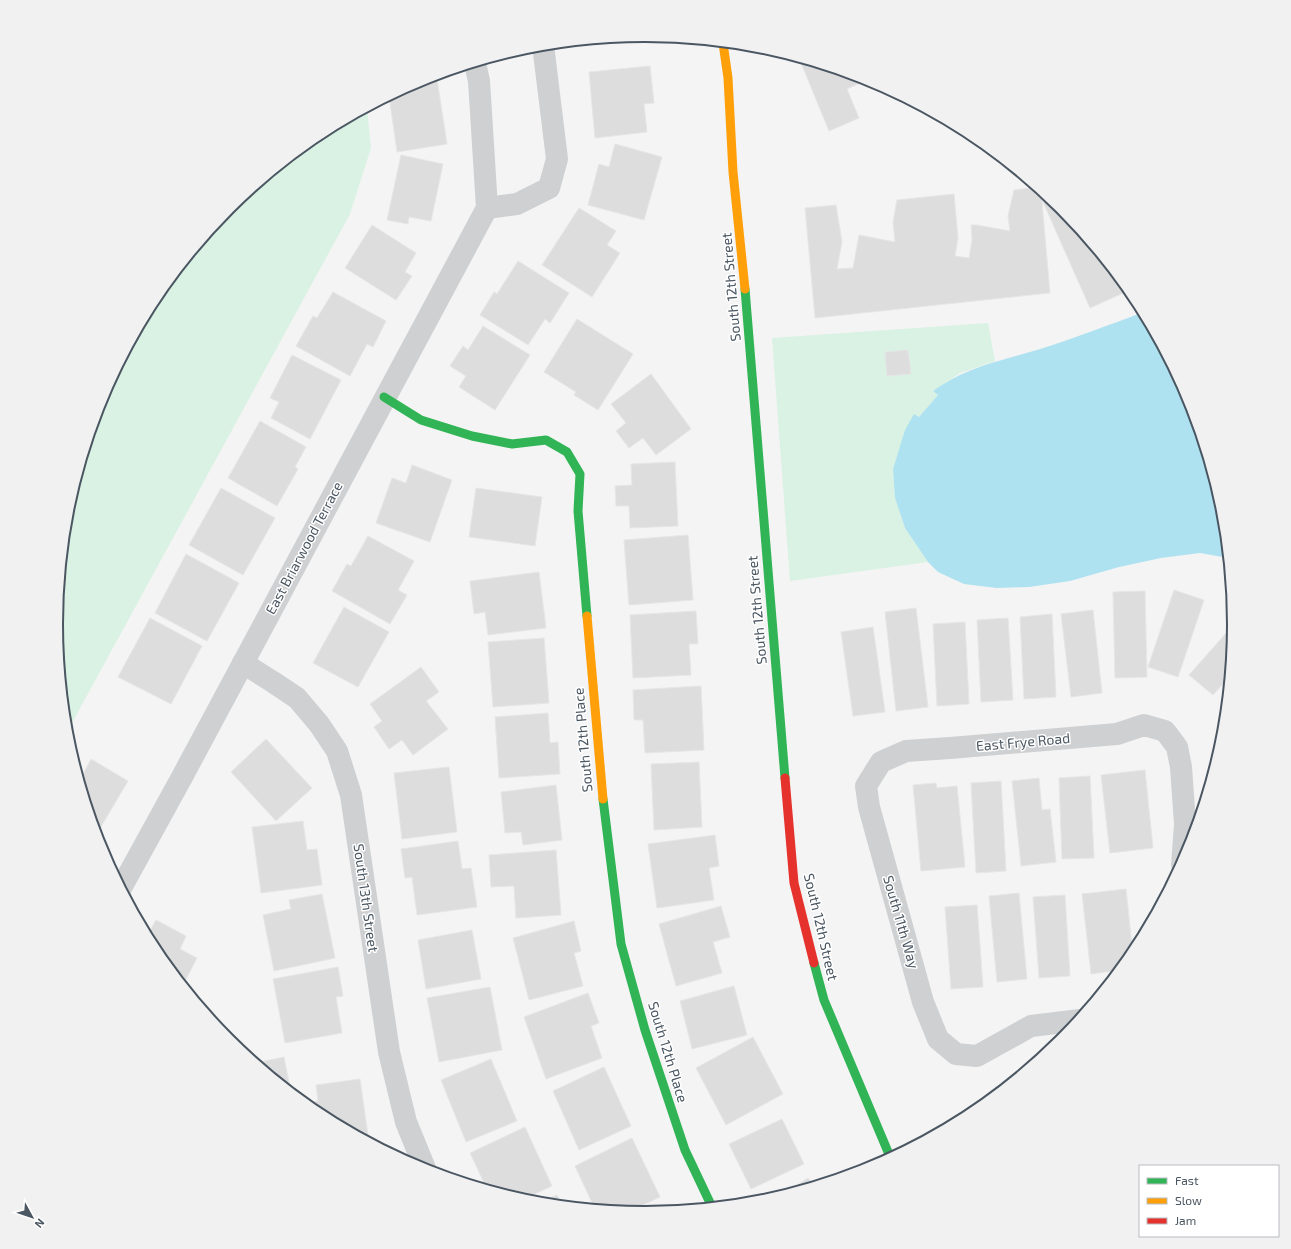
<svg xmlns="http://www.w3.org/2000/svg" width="1291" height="1249" font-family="'Exo 2',sans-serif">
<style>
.green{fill:#d9f2e3}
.water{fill:#aee2f0}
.building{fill:#ddddde;stroke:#e5e6e7}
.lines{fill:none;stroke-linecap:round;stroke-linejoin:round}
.street{stroke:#ced0d2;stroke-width:22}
.fast{stroke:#30b455;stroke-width:9}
.slow{stroke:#ff9f0a;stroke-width:9}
.jam{stroke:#e5322d;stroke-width:9}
.labels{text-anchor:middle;stroke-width:3;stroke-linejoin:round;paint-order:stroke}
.street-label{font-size:14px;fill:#4a5661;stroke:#fff}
.rim{fill:none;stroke:#4a5661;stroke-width:2}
</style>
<rect width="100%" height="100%" fill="#f4f4f4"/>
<g class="green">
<path d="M367,108L371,148L350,214L67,732L56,624L67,509L101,399L155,297L229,208L318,134Z"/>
<path d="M988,323L995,361L960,373L933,391L938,395L919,417L914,414L899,450L893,469L895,498L905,528L928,562L790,581L772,338Z"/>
</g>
<path class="water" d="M1144,312L1190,399L1224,510L1228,558L1200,553L1161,558L1119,567L1070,581L1029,587L997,588L964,584L938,572L928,562L905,528L895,498L893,469L905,430L914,414L919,417L938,395L933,391C968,366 997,362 1037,350C1073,339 1108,325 1144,312Z"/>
<g class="building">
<path d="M799,58L869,79L847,89L859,118L829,131Z"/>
<path d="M650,66L654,103L644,104L647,132L595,138L589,72Z"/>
<path d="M437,79L447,144L397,152L389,96L416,82Z"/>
<path d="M615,144L662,157L644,220L588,205L599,164L609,167Z"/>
<path d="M401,155L443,164L431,221L409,217L408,224L387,220Z"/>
<path d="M1037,187L1041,190L1050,293L815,318L805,208L836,205L842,242L837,269L853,268L859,235L895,242L893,222L897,200L954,194L958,238L955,256L969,258L972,240L971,225H977L1010,231L1008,216L1014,190Z"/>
<path d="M1051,198L1062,208L1130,290L1090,308L1043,202Z"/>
<path d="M579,208L616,231L607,245L620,253L592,297L542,265Z"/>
<path d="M372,225L416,253L405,272L412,276L396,300L345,268Z"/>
<path d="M518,261L569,293L550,323L545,319L528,345L480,315L494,292L497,294Z"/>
<path d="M333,292L386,321L373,347L367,344L350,376L296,346L313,316L317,318Z"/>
<path d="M577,319L633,354L598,410L574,395L576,392L544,372Z"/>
<path d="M483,326L530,355L495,410L459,387L466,376L450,366L463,346L468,350Z"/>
<path d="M908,350L911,374L887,376L885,352Z"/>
<path d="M292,355L341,380L310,439L271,418L279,402L270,398Z"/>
<path d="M651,374L691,429L656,455L643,438L629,448L616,431L626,423L611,404Z"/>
<path d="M260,421L306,447L295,467L298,469L277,506L228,478Z"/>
<path d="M675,462L678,526L630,528L629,506H616L615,486L632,485L631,464Z"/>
<path d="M412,465L452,480L430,542L376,523L392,478L406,483Z"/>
<path d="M221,488L275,518L243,575L189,545Z"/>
<path d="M476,488L542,497L535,546L469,537Z"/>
<path d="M688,535L693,600L629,605L624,540Z"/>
<path d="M368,536L414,561L398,590L407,595L390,624L332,591L347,564L351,566Z"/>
<path d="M186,554L239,583L207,641L155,613Z"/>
<path d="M539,572L546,628L488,635L485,612L474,614L470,581Z"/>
<path d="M1174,590L1204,600L1178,677L1148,667Z"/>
<path d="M1145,591L1147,677L1115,678L1113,592Z"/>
<path d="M344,607L389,632L358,687L313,663Z"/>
<path d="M916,608L928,707L896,711L885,612Z"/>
<path d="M1093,610L1102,693L1071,697L1061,614Z"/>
<path d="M696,611L698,644H689L691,675L633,678L630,615Z"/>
<path d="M1052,614L1056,697L1024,699L1020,617Z"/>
<path d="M150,618L202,646L171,704L118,677Z"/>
<path d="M1008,618L1013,700L981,702L977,620Z"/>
<path d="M965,622L969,704L937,706L933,624Z"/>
<path d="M1235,623L1230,676L1213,695L1189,675Z"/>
<path d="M873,627L885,712L853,716L841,632Z"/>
<path d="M544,638L549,703L493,707L488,642Z"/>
<path d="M421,667L439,692L426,701L448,729L413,755L402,740L389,749L374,727L382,721L370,704Z"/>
<path d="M701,686L704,750L645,753L643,720H634L633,690Z"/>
<path d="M548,713L550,743L558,742L560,774L499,778L495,717Z"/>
<path d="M266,739L312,788L276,821L231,772Z"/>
<path d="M91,759L128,781L96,835L80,780Z"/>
<path d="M699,762L702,827L654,830L651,764Z"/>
<path d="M449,767L457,832L402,839L394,773Z"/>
<path d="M1145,770L1153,848L1110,853L1101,775Z"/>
<path d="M1090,776L1094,858L1062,859L1059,778Z"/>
<path d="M1039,778L1042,810L1050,809L1056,862L1021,866L1012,781Z"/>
<path d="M1001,781L1006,871L976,873L971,783Z"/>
<path d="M936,783L937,788L957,786L965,867L921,871L913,785Z"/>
<path d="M556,785L562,840L523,845L521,832L505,833L501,792Z"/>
<path d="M303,821L307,850L317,849L322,885L261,893L252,827Z"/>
<path d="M715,835L719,866L709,868L714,900L657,908L648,844Z"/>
<path d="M458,841L462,869L471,868L477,907L417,915L412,877L405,878L401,849Z"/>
<path d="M556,850L561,915L516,918L514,886L491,887L489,855Z"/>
<path d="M1126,889L1133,955L1120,970L1091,974L1082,894Z"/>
<path d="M1019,893L1027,979L997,982L989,896Z"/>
<path d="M322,894L335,958L274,971L263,915L291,909L289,900Z"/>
<path d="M1065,895L1070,976L1039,978L1033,897Z"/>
<path d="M977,905L983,987L951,989L945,907Z"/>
<path d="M721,906L730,937L713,942L722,973L676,986L659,924Z"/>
<path d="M156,920L186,936L180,949L197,958L183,985L155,952L147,936Z"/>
<path d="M574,921L581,951L574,953L583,986L529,1000L513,938Z"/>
<path d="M472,930L481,979L426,989L418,940Z"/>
<path d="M338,967L343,996L336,997L342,1033L285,1043L273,979Z"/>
<path d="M734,986L747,1035L692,1049L680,1001Z"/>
<path d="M490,987L502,1050L439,1062L427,998Z"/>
<path d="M588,993L599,1023L591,1026L602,1058L546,1079L524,1017Z"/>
<path d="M753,1037L783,1094L726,1125L696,1068Z"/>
<path d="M284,1057L291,1093L255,1063Z"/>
<path d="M491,1059L517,1121L466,1142L441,1080Z"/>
<path d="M604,1067L631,1126L579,1150L553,1091Z"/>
<path d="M360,1079L368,1135L359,1136L318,1115L310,1108L309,1102L318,1101L316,1085Z"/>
<path d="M782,1119L804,1164L751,1189L729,1144Z"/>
<path d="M525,1127L552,1186L522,1200L487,1189L470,1153Z"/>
<path d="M632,1138L660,1197L628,1212L595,1209L575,1166Z"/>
<path d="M808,1178L814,1186L779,1197Z"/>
<path d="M557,1195L562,1206L539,1203Z"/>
<path d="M660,1207L664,1212L650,1214Z"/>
</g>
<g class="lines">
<g class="street">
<path d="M487,208L517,204L549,188L557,159L543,45"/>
<path d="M243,663L273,682L297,698L319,724L337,751L351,795L389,1052L406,1122L426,1171"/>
<path d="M121,888L182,777L487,208L479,81L475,63"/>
<path d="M1080,1020L1031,1026L977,1056L956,1054L938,1039L923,1002L869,807L866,786L881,762L906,751L950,748L1117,734L1144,725L1165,731L1177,747L1181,767L1185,824L1182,865"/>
</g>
<g class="fast">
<path d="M745,289L785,778"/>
<path d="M384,397L421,420L472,436L512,444L546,440L567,452L580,474L578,511L587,616"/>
<path d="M603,799L621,944L645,1030L685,1150L712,1207"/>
<path d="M814,963L824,1000L891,1159"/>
</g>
<g class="slow">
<path d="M723,43L728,78L733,172L745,289"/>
<path d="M587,616L603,799"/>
</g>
<path class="jam" d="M785,778L794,883L814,963"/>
</g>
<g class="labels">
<g class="street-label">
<text transform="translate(731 287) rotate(-95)" y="5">South 12th Street</text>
<text transform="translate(304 548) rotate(-62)" y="5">East Briarwood Terrace</text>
<text transform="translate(757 610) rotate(-95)" y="5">South 12th Street</text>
<text transform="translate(583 740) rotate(-95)" y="5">South 12th Place</text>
<text transform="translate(1023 742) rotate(-5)" y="5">East Frye Road</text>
<text transform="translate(366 898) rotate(82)" y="5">South 13th Street</text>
<text transform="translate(901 922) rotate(74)" y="5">South 11th Way</text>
<text transform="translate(821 927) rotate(77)" y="5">South 12th Street</text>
<text transform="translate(668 1052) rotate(73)" y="5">South 12th Place</text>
</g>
</g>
<path d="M0 0H1291V1249H0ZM63 624a582 582 0 1 1 1164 0a582 582 0 1 1-1164 0Z" fill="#f1f1f2" fill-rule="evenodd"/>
<path class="rim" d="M63 624a582 582 0 1 1 1164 0a582 582 0 1 1-1164 0Z"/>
<rect x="1139" y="1165" width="140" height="72" fill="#ffffff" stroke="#b7bbc0"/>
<rect x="1147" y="1178" width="20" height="6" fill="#30b455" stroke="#b7bbc0"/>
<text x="1175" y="1185" font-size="12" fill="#4a5661">Fast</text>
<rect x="1147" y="1198" width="20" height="6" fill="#ff9f0a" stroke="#b7bbc0"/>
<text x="1175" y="1205" font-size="12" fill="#4a5661">Slow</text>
<rect x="1147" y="1218" width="20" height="6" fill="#e5322d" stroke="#b7bbc0"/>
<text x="1175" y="1225" font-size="12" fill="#4a5661">Jam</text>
<g transform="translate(32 1217) rotate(130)" stroke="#ffffff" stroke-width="3" paint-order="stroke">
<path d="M0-3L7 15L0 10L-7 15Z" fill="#4a5661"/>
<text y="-6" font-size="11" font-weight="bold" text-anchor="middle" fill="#4a5661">N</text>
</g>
</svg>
